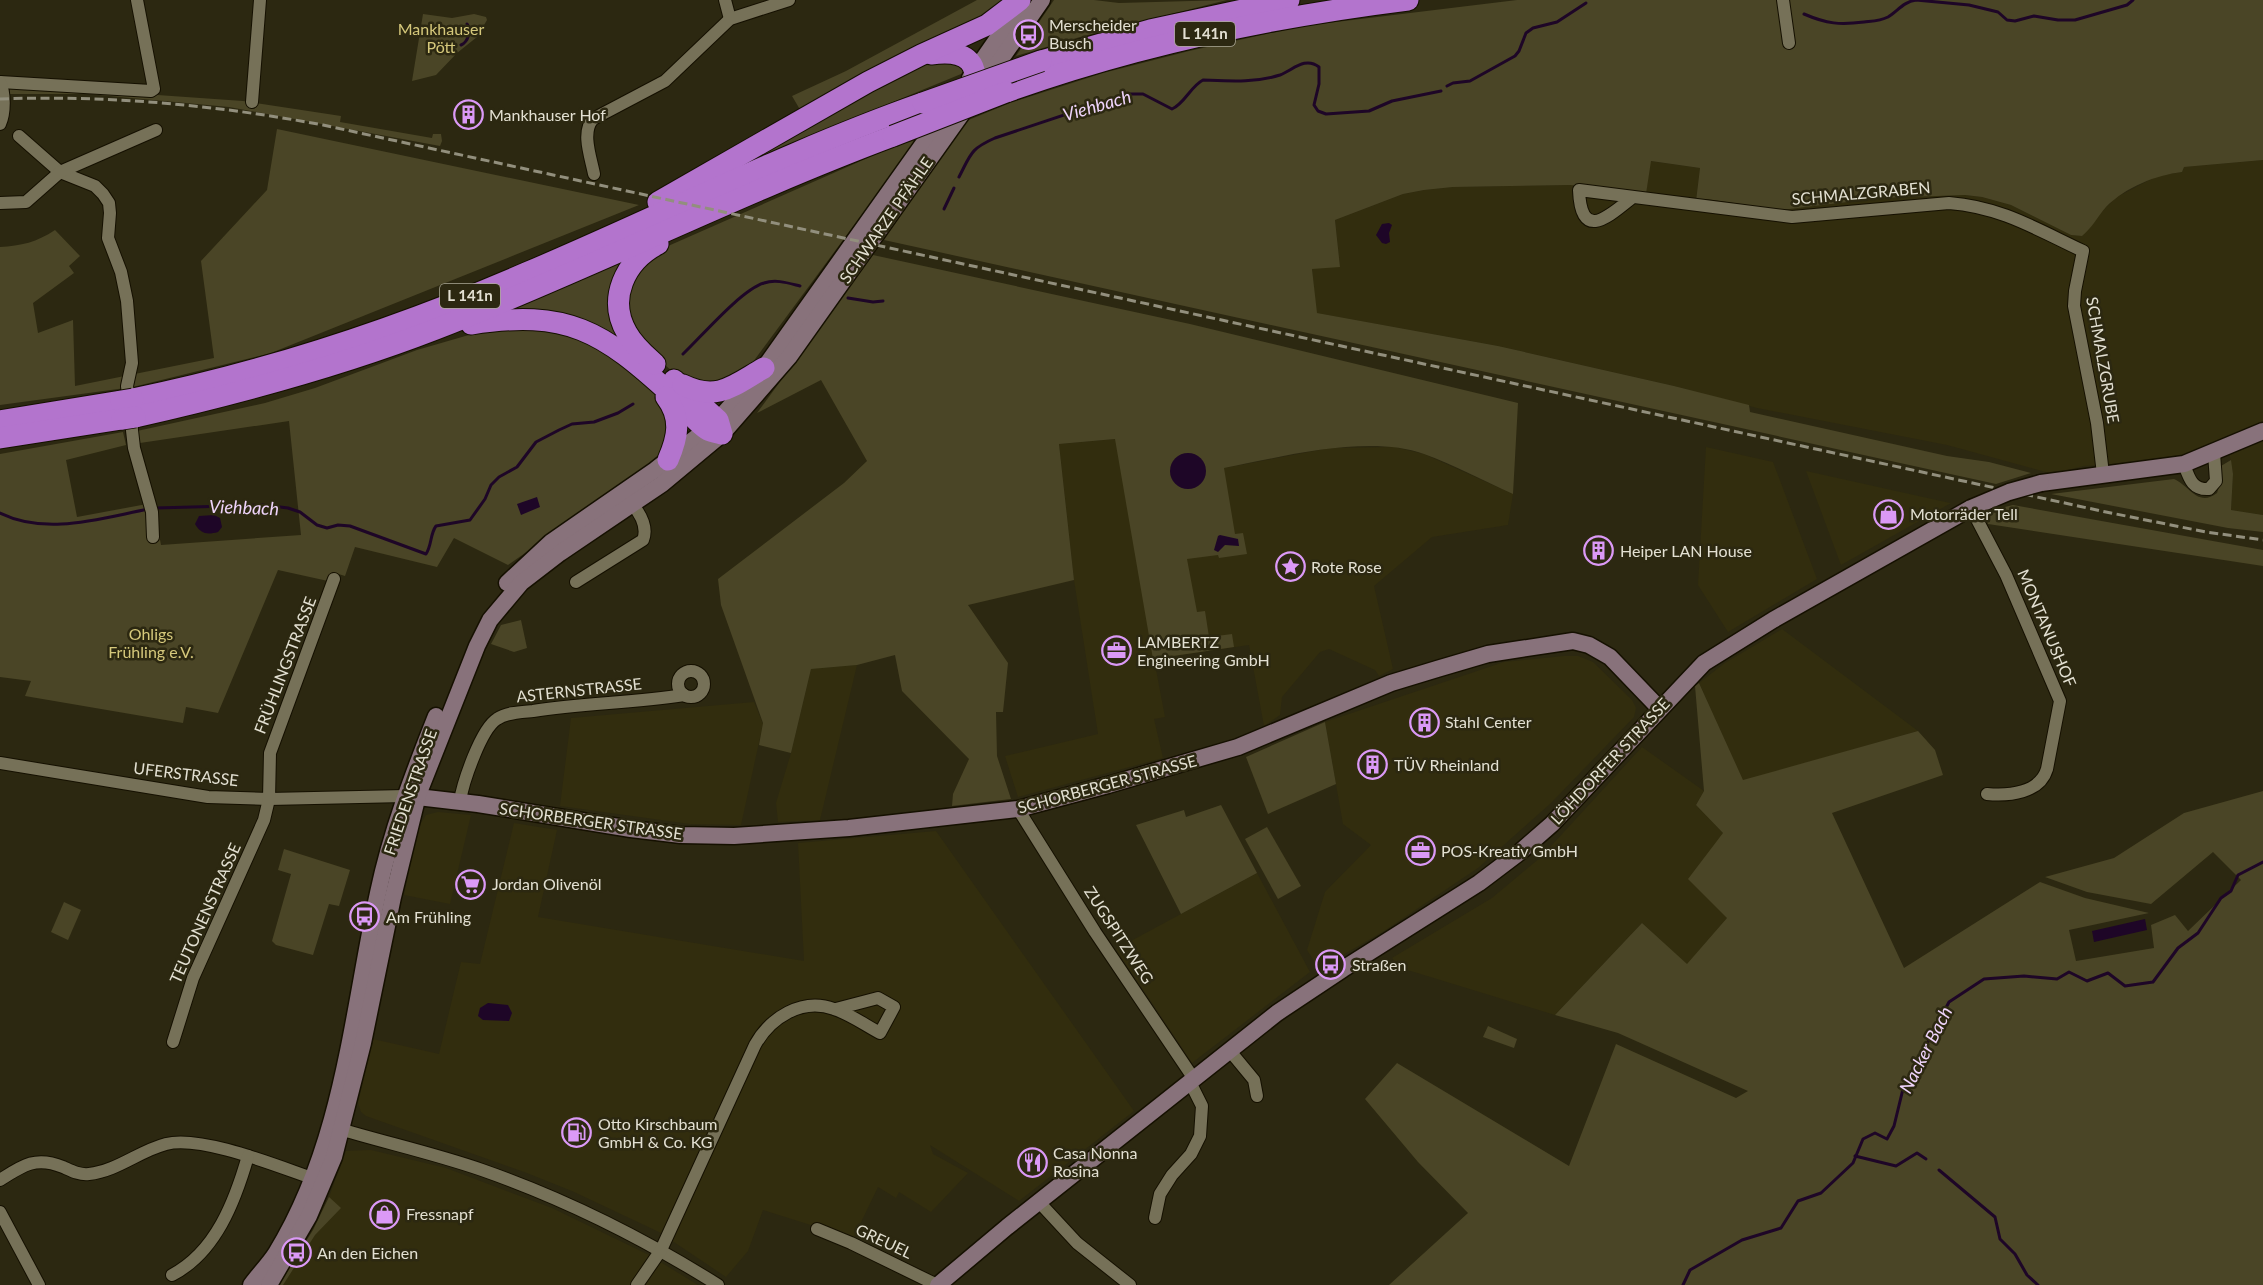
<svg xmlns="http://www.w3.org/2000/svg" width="2263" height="1285" font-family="Lato,sans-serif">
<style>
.built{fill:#322d0e}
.green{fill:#4a4526}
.water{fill:#1e0627}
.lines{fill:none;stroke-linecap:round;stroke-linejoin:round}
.stream{stroke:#1e0627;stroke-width:3}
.street-casing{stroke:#151000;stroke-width:14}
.secondary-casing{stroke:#151000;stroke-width:19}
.highway-casing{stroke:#151000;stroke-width:23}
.street{stroke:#767158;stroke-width:12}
.secondary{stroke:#88727b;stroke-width:16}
.highway{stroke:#b374cd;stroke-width:21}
.rail{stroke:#928f7d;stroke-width:3;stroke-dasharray:9 4.5;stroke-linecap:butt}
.secondary-bridge-casing{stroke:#151000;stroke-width:19;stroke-linecap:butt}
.highway-bridge-casing{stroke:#151000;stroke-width:23;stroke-linecap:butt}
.secondary-bridge{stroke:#88727b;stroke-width:16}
.highway-bridge{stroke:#b374cd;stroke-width:21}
.labels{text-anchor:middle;stroke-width:5;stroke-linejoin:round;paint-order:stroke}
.shield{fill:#2c2811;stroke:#aca998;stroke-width:1.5}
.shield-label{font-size:15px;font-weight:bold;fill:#e3e0d2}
.poi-label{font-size:16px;fill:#e3e0d2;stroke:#2c2811;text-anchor:start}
.park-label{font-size:16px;fill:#d5c87b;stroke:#2c2811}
.street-label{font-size:16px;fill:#e3e0d2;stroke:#2c2811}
.water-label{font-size:18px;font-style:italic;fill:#efd4fb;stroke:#2c2811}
</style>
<rect width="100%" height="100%" fill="#2c2811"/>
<g class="built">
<path d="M2263,160V515L2231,510L2233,474L2227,440L2171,460L2083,466L2053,474L1947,445L1757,408L1674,386L1498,346L1316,313L1312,268L1340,266L1335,220L1403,194L1424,190L1453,187L1570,185L1646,194L1650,161L1700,168L1696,200L1705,199L1781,210L1881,198L1965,195L1982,197L2011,205L2071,235L2082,236L2106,207L2117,197L2157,176L2182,172L2184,167Z"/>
<path d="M1195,432L1224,468L1330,448L1394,447L1424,454L1513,494L1508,525L1432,537L1374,586L1393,669L1379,676L1375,670L1329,649L1320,652L1282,697L1280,715L1264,726L1249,645L1154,659L1165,717L1154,719L1163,758L1018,797L1005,756L1098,734L1074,580L1059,444Z"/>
<path d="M1706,447L1773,462L1817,579L1728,632L1698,585Z"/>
<path d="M1806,471L1950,503H1951L1841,565Z"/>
<path d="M1782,629L1918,731L1743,781L1699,683L1725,663Z"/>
<path d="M1564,656H1578L1593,662L1632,700L1636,708L1634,717L1551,803L1478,868L1384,931L1319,969L1307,950L1325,892L1371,845L1343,824L1325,722L1504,662Z"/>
<path d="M857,665L820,820L778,822L776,803L791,753L811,669Z"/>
<path d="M754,702L763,724L741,825L690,824L560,806L571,718Z"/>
<path d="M1642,747L1704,791L1696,805L1723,833L1727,918L1687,965L1642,923L1555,1015L1401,968L1392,958L1492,898L1541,857Z"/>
<path d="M438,812L471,815L450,904L404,895L418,828L426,815Z"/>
<path d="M514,823L557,830L538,917L804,961L798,843L936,831L1134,1111L1019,1201L930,1145L933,1154L968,1173L931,1212L899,1192L896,1198L878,1187L851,1243L817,1227L763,1210L748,1251L726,1277L659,1232L572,1191L527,1173L366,1116L361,1112L358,1103L373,1039L439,1054L461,962L480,964Z"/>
<path d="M1257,873L1310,972L1192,1063L1116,949Z"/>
<path d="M371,1150L446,1168L552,1208L649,1255L698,1285H278L313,1230L329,1197L346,1151Z"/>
</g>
<g class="green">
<path d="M977,0H1014L802,113L792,96L846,71Z"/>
<path d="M1054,0H1094L1119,3L1227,0L1080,37L1016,56Z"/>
<path d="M1517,0H2263V160L2184,167L2182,172C2156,175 2126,187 2106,207C2098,216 2092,228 2082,236L2071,235L2011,205L1982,197L1965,195L1881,198L1781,210L1706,199L1705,202L1696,201L1700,168L1651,161L1646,194L1570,185L1453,187L1424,190L1403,194L1335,220L1340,267L1312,269L1317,313L1498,346L1674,386L1749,405L1750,412L1947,456L1989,462L2031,473L1996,484L884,240L966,121L1010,103L1103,73L1189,51L1303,26Z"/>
<path d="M423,14L452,18L474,14L486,17L487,20L477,37L457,53L436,75L412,81Z"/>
<path d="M934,58L956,59L966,72L715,175Z"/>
<path d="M9,87L72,89L243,101L341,116L340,122L432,138L433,134H441L442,141L440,146L229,107L88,94H10Z"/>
<path d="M277,129L639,205L271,353L133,387L0,405V247C21,246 37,242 55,230L80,256L69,266L74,273L33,303L38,333L73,320L75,386L214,358L201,261L267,190Z"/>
<path d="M917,140L750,366L737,379L690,385C662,364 613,327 630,285C636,271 648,260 659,250L897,145Z"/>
<path d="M873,255L1190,324L1518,403L1513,494C1484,481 1454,465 1424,454C1368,434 1281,457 1224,468L1235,534L1243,533L1247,554L1219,558L1218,555L1187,559L1197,612L1205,611L1209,637L1232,634L1234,647L1153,659L1115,439L1059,444L1074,580L968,605L1008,663L1003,712H996L997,756L1011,799L952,806L953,794L969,759L902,691L895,655L857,665L811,669L791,753L759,745L763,723L721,605L718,579L844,483L867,461L821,380L757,413Z"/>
<path d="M631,258L618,284L630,353L499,316Z"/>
<path d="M493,328L559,330L591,341L645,381L671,414L661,458L508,565L454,538L437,567L355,547L345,576L332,572L328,581L278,570L218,713L186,707L183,723L25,696L31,681L0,677V454L123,432L126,445L66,460L77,517L147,504L157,523L161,545L301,535L289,421L140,443L137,431L265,403L315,388L417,350Z"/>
<path d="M2231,460L2233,474L2231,510L2263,515V532L2228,528L2051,494L2174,479C2189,485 2198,508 2217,493L2221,481V466Z"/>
<path d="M2013,505L2263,550V566L1988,524L1984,512Z"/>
<path d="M521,620L527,648L514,652L491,644L501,625Z"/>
<path d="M1699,683L1743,780L1918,731L1935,750L1943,775L1832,813L1904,968L2040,882L2085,898L2149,913L2069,930L2076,961L2154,948L2151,925L2175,915L2188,931L2241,880L2213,852L2151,904L2087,892L2045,877L2114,858L2184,813L2263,791V1285H1389L1468,1213L1418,1162L1365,1099L1397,1063L1569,1166L1616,1044L1736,1098L1748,1091L1618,1033L1555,1015L1642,923L1687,964L1727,918L1688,879L1723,833L1696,805L1704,791L1695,686Z"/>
<path d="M1325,722L1336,784L1268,814L1246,757Z"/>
<path d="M1221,805L1257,873L1181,914L1136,825L1184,810L1186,817Z"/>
<path d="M1267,827L1301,886L1278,899L1245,839Z"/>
<path d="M284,849L350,870L339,906L329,904L313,955L276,945L272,941L291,874L278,870Z"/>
<path d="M64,902L81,910L68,940L51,932Z"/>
<path d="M1488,1026L1517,1039L1514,1048L1483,1037Z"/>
<path d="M329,1197L341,1208L315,1235L283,1285H279L313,1230Z"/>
</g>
<g class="water">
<path d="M1389,223L1392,225L1389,233L1390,242L1386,244L1382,243L1376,235L1382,224Z"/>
<circle cx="1188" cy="471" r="18"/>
<path d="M537,497L540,507L521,515L517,504Z"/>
<path d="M214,515L220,518L222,527L218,532C207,535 201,534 195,524L199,516Z"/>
<path d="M1220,535L1238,539L1239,546L1225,545L1218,552L1214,550L1218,536Z"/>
<path d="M2145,919L2147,930L2094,942L2092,931Z"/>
<path d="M488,1003L508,1005L512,1013L509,1021L483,1020L478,1016L480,1008Z"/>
</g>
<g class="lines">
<g class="stream">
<path d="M1916,0L1969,5L1998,12L2007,20L2015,21L2034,16L2058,20H2075L2127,5L2133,0"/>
<path d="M1804,14C1827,24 1840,25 1864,22C1873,21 1880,21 1888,17C1898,11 1903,2 1916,0"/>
<path d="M461,45C468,42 472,30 467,24"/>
<path d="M1447,86L1453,83L1470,81L1515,56L1519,51L1526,33L1533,28L1557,22L1586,3"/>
<path d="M959,177C971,154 970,149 995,138L1127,94H1143L1172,109C1185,103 1190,87 1203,80C1229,81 1255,83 1280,75C1293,70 1305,56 1319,67V84L1314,105L1318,111L1326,114L1369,111L1392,101L1441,91"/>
<path d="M944,209L954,188"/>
<path d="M848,298L873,302L883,301"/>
<path d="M683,354C702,336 741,290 764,283C776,279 788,283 800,286"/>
<path d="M156,508L264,505L288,508L300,512L317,525L327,528L338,525L350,526L426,554C432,545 430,534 436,526L470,520L485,499L491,485L499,477L517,467L536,442L559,430L572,424L594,422L618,413L633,404"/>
<path d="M0,513C47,536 101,518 149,509"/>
<path d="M1855,1156L1896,1166L1917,1153L1926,1159"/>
<path d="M1939,1170L1995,1217L2000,1239L2015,1254L2027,1275L2038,1285"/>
<path d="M1683,1285L1690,1270L1742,1240L1781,1228L1798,1201L1821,1193L1853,1163L1863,1139L1875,1133L1887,1139L1894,1126L1903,1089L1949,1002L1984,979L2024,976L2057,979L2069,972L2087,981L2108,973L2125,986L2153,982L2178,948L2198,933L2221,898L2231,891L2238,875L2263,862"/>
</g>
<defs>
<g id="street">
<path d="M725,0L730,19"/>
<path d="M1783,0L1789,43"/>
<path d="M0,82L151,91L154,89L137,0"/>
<path d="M0,82C5,93 5,113 0,124"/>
<path d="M252,102L260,0"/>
<path d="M19,136L60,172L95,186L103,194L109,203L110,213L108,238L121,272L127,301L132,363L127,386L134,448L152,512L153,537"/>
<path d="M594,174C591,158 581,132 593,119L665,81L730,19L789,0"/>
<path d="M1633,197C1610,215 1581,244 1579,190L1792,217L1949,203C2001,207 2036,229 2083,251L2075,291L2074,306L2097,423L2103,474"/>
<path d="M0,203L26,202L60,172L156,130"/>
<path d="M2184,464C2189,478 2192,490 2209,489L2216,481L2214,453"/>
<path d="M1971,508L2006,575L2060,701L2047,769C2040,793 2009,796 1987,794"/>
<path d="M576,582L643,540C649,525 638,510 628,499"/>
<circle cx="691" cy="684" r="13"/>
<path d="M0,763L208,797L269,799L405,796"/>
<path d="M460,801C463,782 481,729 497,719C507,712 522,712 533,711C583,703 634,703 684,695"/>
<path d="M1018,809L1095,932L1194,1079"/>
<path d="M173,1042L193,978L264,820L269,799L270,753L334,579"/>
<path d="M1230,1051L1254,1080L1257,1096"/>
<path d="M333,1127C382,1142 433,1153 482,1170C565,1199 643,1238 718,1285"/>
<path d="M0,1180C23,1165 36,1156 63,1167C72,1171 79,1175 89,1174C117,1171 139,1151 166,1144C201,1135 277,1166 312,1178"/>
<path d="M1039,1202L1077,1243L1130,1285"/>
<path d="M0,1212L39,1285"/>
<path d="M1155,1218L1160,1194L1172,1175L1191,1154L1200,1136L1202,1106L1190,1082"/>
<path d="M817,1229L851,1243L937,1285"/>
<path d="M172,1275C216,1252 235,1201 248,1156"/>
<path d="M637,1285L661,1250L755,1045C770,1018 802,997 834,1009C850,1014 865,1025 880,1033L894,1007L878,998L836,1009"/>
</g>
<g id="secondary">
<path d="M970,78L1022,3"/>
<path d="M985,82L1042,0"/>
<path d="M2041,483L2184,464L2263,431"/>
<path d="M507,583L551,542L655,470L718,420L764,368L943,116"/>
<path d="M409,796L478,804L631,829L681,835L734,836L849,828L1018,809L1108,785L1238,747L1391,683L1437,669L1488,654L1573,641L1589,645L1610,657L1659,708"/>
<path d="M251,1285C259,1274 269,1264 276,1253C343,1144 352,1014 378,893C391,831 413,774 436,716"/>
<path d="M269,1285L309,1216L334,1157L363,1043L393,897L418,795L477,646L490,620L521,583L560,553L662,484L722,434L789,357L968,105"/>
<path d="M938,1285L1007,1227L1277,1013L1343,969L1479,883L1520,852L1552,824L1704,663L1773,620L1971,508"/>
</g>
<g id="highway">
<path d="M931,54C968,49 983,63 971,100"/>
<path d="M1041,61L1150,30L1289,0"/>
<path d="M1006,92C1137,45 1271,17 1408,0"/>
<path d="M658,202L868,82L921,55L987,25L1020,0"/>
<path d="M471,324C568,309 602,331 672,395C682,405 697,424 708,430C712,432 718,433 722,434L718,420L674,380"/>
<path d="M655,364C645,355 634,346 627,333C607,299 625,261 658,244"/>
<path d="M683,385C718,402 734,385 764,368"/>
<path d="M666,397C682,418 678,437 668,460"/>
<path d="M133,399C269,371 399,328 526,273C659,217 787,151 923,103"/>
<path d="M135,417C237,394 338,367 436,329C590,269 738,194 893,136"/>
<path d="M0,421L121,401"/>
<path d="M0,438L122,419"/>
</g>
</defs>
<use href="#street" class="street-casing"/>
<use href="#secondary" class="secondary-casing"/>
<use href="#highway" class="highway-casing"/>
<use href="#street" class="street"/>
<use href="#secondary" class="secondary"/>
<use href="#highway" class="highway"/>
<path class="rail" d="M0,99C109,95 216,105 323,125L2106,512L2206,532L2263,540"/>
<defs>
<path id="secondary-bridge" d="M1971,508L2009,492L2041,483"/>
<g id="highway-bridge">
<path d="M923,103L1041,61"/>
<path d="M893,136L1006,92"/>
<path d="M121,401L133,399"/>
<path d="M122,419L135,417"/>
</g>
</defs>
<use href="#secondary-bridge" class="secondary-bridge-casing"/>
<use href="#highway-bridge" class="highway-bridge-casing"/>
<use href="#secondary-bridge" class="secondary-bridge"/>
<use href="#highway-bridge" class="highway-bridge"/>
</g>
<defs>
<symbol id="bus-ring" viewBox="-11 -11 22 22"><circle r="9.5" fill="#2c2811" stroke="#db99f6" stroke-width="1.5"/><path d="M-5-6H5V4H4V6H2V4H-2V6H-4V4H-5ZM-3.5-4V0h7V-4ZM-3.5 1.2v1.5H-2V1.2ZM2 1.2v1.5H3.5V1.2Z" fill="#db99f6"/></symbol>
<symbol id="building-ring" viewBox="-11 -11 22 22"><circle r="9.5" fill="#2c2811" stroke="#db99f6" stroke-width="1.5"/><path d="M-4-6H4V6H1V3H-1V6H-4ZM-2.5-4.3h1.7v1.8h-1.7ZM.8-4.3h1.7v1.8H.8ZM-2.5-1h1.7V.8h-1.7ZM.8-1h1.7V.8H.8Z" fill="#db99f6"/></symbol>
<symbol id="shop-ring" viewBox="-11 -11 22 22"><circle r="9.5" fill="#2c2811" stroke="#db99f6" stroke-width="1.5"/><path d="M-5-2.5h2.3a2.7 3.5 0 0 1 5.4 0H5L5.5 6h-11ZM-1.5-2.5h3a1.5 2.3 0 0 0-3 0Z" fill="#db99f6"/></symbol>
<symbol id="sight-ring" viewBox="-11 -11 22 22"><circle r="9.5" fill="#2c2811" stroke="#db99f6" stroke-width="1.5"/><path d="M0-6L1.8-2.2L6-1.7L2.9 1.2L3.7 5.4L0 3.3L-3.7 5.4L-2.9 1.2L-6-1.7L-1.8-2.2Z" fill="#db99f6"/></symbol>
<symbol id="office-ring" viewBox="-11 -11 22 22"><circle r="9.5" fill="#2c2811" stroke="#db99f6" stroke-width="1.5"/><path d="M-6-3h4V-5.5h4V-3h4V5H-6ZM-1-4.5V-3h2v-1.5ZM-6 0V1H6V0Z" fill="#db99f6"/></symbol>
<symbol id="supermarket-ring" viewBox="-11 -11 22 22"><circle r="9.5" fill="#2c2811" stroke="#db99f6" stroke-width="1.5"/><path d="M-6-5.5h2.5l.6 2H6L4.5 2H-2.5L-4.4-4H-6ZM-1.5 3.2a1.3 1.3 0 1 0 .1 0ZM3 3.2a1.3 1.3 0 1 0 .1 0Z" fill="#db99f6"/></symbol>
<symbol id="fuel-ring" viewBox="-11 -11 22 22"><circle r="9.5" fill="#2c2811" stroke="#db99f6" stroke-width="1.5"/><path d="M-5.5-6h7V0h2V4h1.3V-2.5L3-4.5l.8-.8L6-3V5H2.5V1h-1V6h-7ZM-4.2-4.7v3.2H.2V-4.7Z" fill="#db99f6"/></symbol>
<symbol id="restaurant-ring" viewBox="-11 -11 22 22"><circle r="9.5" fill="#2c2811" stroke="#db99f6" stroke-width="1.5"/><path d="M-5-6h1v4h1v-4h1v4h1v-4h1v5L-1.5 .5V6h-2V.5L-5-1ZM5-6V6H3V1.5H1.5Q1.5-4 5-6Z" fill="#db99f6"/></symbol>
</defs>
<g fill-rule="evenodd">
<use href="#bus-ring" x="1012" y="18" width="33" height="33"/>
<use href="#building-ring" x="452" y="98" width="33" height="33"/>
<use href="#shop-ring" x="1872" y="498" width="33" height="33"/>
<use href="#building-ring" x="1582" y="534" width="33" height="33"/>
<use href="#sight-ring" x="1274" y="550" width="33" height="33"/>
<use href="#office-ring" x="1100" y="634" width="33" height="33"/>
<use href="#building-ring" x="1408" y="706" width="33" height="33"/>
<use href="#building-ring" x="1356" y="748" width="33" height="33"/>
<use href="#office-ring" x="1404" y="834" width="33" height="33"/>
<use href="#supermarket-ring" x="454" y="868" width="33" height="33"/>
<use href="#bus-ring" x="348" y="900" width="33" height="33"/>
<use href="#bus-ring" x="1314" y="948" width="33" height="33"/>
<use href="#fuel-ring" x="560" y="1116" width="33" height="33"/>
<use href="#restaurant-ring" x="1016" y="1146" width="33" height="33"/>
<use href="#shop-ring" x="368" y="1198" width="33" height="33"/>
<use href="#bus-ring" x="280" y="1236" width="33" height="33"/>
</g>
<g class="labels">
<g class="shield">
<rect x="1175" y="22" width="60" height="24" rx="4.5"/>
<rect x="440" y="284" width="60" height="24" rx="4.5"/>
</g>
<g class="shield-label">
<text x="1205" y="39">L 141n</text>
<text x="470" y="301">L 141n</text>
</g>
<g class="poi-label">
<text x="1049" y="31">Merscheider<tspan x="1049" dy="18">Busch</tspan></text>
<text x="489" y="121">Mankhauser Hof</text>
<text x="1910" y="520">Motorräder Tell</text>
<text x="1620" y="557">Heiper LAN House</text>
<text x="1311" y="573">Rote Rose</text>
<text x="1137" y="648">LAMBERTZ<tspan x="1137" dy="18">Engineering GmbH</tspan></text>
<text x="1445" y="728">Stahl Center</text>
<text x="1394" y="771">TÜV Rheinland</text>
<text x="1441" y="857">POS-Kreativ GmbH</text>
<text x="492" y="890">Jordan Olivenöl</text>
<text x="386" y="923">Am Frühling</text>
<text x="1352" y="971">Straßen</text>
<text x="598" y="1130">Otto Kirschbaum<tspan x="598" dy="18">GmbH &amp; Co. KG</tspan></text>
<text x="1053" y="1159">Casa Nonna<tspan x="1053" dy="18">Rosina</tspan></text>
<text x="406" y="1220">Fressnapf</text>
<text x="317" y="1259">An den Eichen</text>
</g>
<g class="park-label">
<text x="441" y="35">Mankhauser<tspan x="441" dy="18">Pött</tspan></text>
<text x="151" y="640">Ohligs<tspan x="151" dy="18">Frühling e.V.</tspan></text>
</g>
<g class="street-label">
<text transform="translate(1861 193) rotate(-5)" y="6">SCHMALZGRABEN</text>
<text transform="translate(886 220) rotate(-55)" y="6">SCHWARZE PFÄHLE</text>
<text transform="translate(2103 360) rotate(80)" y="6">SCHMALZGRUBE</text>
<text transform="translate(2047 628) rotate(67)" y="6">MONTANUSHOF</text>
<text transform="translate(285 665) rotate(-69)" y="6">FRÜHLINGSTRASSE</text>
<text transform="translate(579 690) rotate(-6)" y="6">ASTERNSTRASSE</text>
<text transform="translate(1610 761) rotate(-47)" y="6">LÖHDORFER STRASSE</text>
<text transform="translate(186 774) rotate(7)" y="6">UFERSTRASSE</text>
<text transform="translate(1107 784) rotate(-15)" y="6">SCHORBERGER STRASSE</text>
<text transform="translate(410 792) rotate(-71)" y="6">FRIEDENSTRASSE</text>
<text transform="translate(591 821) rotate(8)" y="6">SCHORBERGER STRASSE</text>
<text transform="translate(205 913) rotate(-66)" y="6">TEUTONENSTRASSE</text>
<text transform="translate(1119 935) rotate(57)" y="6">ZUGSPITZWEG</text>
<text transform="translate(884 1241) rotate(25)" y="6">GREUEL</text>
</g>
<g class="water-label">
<text transform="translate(1097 106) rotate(-16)" y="6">Viehbach</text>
<text transform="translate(244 508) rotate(2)" y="6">Viehbach</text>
<text transform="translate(1926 1050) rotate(-63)" y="6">Nacker Bach</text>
</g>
</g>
</svg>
